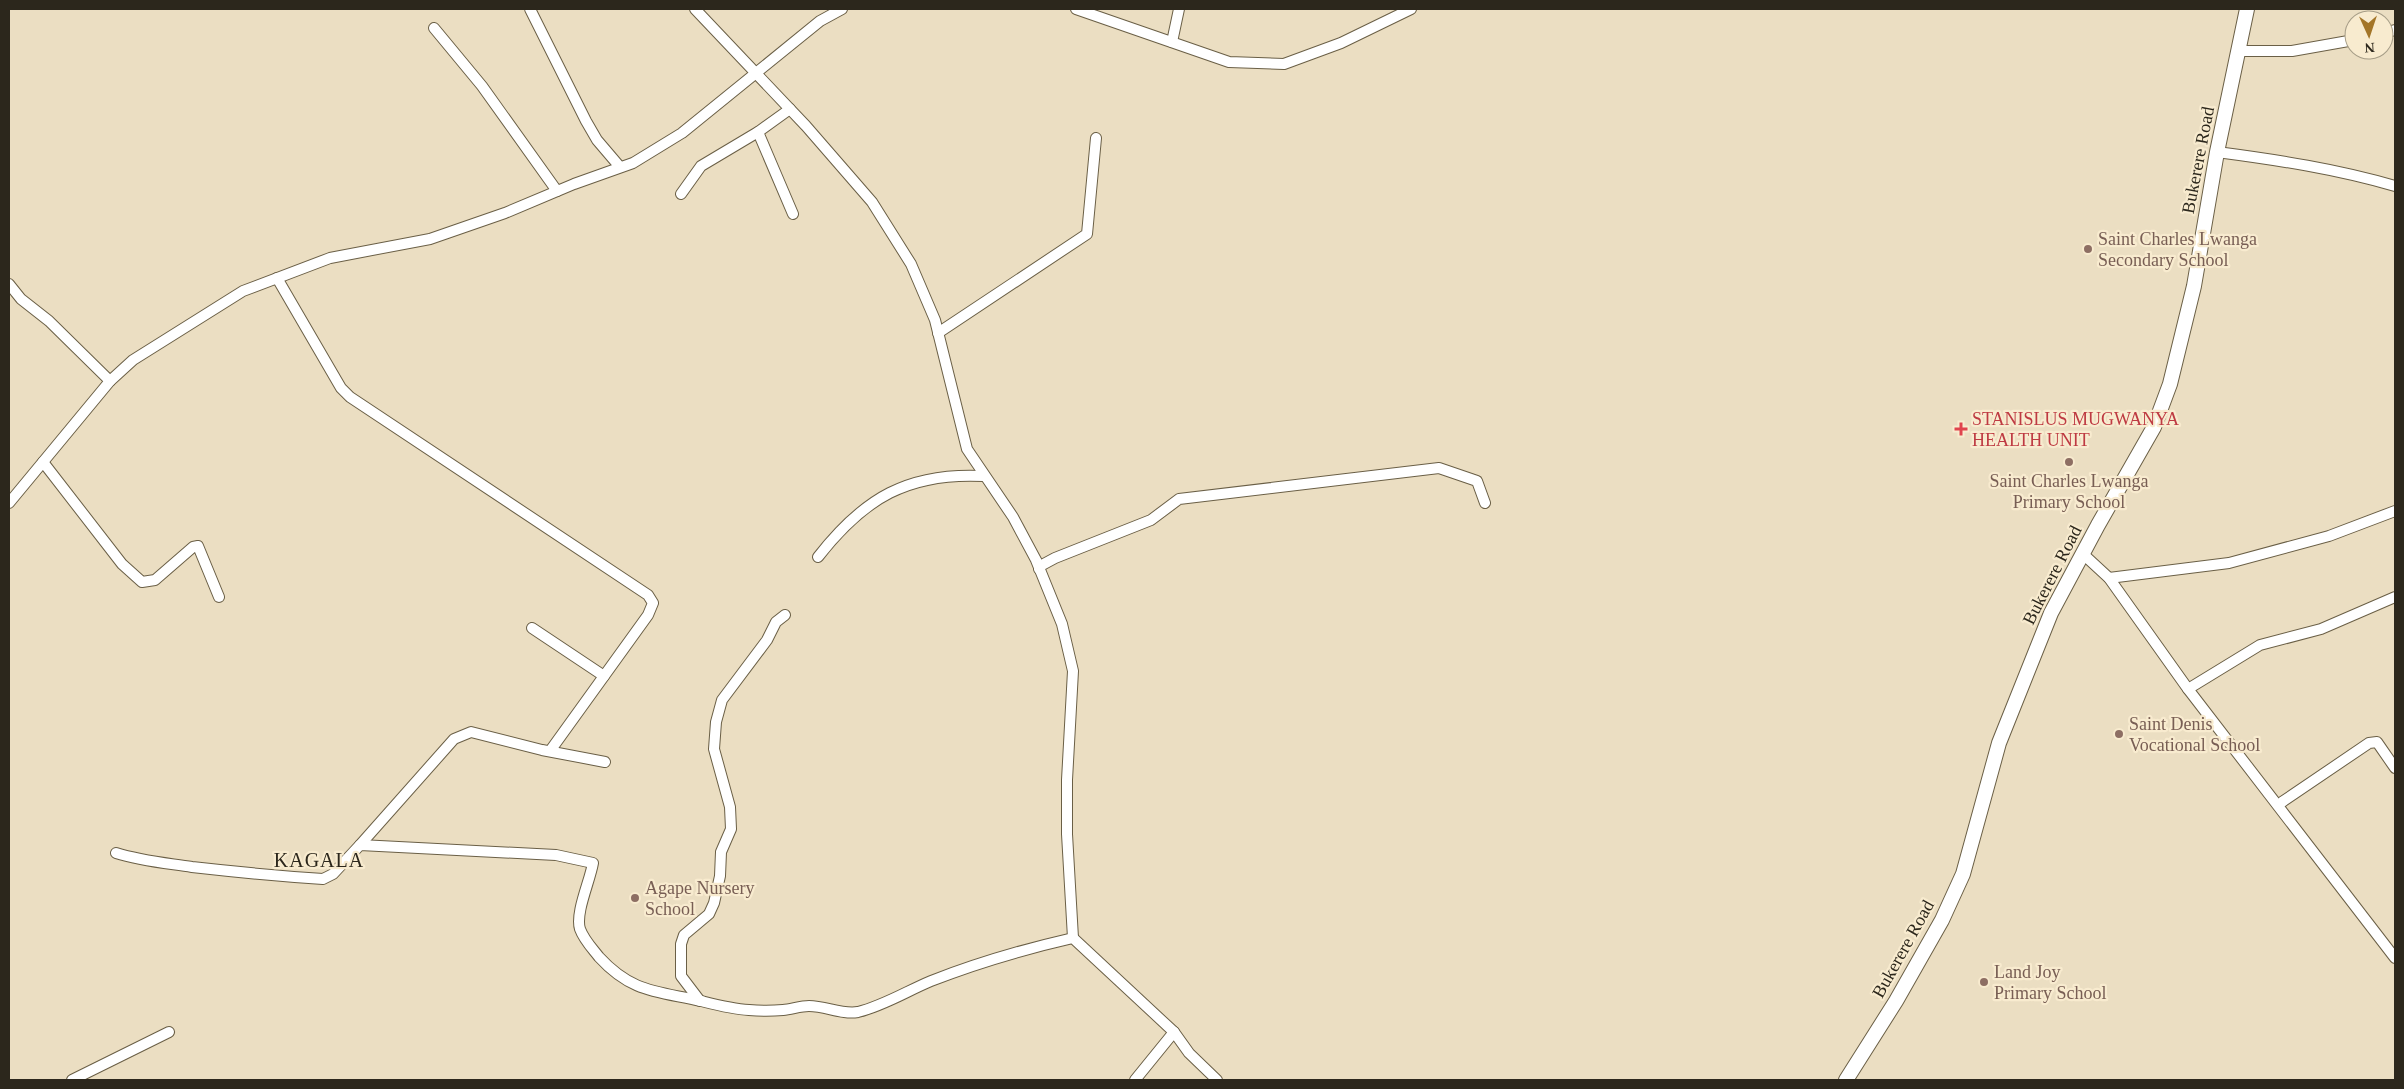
<svg xmlns="http://www.w3.org/2000/svg" width="2404" height="1089" font-family="Georgia,serif">
<style>
.lines{fill:none;stroke-linecap:round;stroke-linejoin:round}
.street-casing{stroke:#6a5f46;stroke-width:12}
.secondary-casing{stroke:#6a5f46;stroke-width:16}
.street{stroke:#fff;stroke-width:10}
.secondary{stroke:#fff;stroke-width:14}
.education-dot{fill:#8d6e63;stroke:#f8ebcf;stroke-width:2}
.health-dot{fill:#e0444e;stroke:#f8ebcf;stroke-width:2}
.labels{text-anchor:middle;stroke-width:4.5;stroke-linejoin:round;paint-order:stroke}
.street-label{font-size:18px;fill:#2c271c;stroke:#f8ebcf}
.education-label{font-size:18px;fill:#785e54;stroke:#f8ebcf;text-anchor:start}
.health-label{font-size:18px;fill:#be3a42;stroke:#f8ebcf;text-anchor:start}
.quarter-label{font-size:20px;letter-spacing:1px;fill:#2c271c;stroke:#f8ebcf}
</style>
<rect width="100%" height="100%" fill="#ebdec2"/>
<g class="lines">
<defs>
<g id="street">
<path d="M530,9L586,121L597,140L620,167"/>
<path d="M695,9L806,126L872,202L911,264L935,320L967,449L1013,517L1036,560L1062,624L1073,671L1067,780V834L1073,938"/>
<path d="M1076,9L1229,62L1284,64L1341,43L1411,9"/>
<path d="M434,28L482,86L557,191"/>
<path d="M2384,33L2395,30"/>
<path d="M1172,42L1179,9"/>
<path d="M2238,51H2292L2354,40"/>
<path d="M790,109L758,132L793,214"/>
<path d="M2217,152C2278,160 2337,169 2395,186"/>
<path d="M681,194L701,166L758,132"/>
<path d="M277,278L341,388L350,397L648,595L653,603L648,615L550,751"/>
<path d="M9,284L21,299L49,321L110,381"/>
<path d="M938,333L1087,234L1096,138"/>
<path d="M43,462L122,564L142,582L155,580L193,547L198,546L219,597"/>
<path d="M9,503L110,381L133,360L243,291L330,258L430,239L505,213L574,184L633,163L682,133L820,21L842,9"/>
<path d="M2083,554L2109,578L2188,689L2395,958"/>
<path d="M818,557C864,498 908,472 984,476"/>
<path d="M1039,569L1042,565L1055,558L1151,520L1179,499L1439,468L1477,481L1485,503"/>
<path d="M2109,578L2229,563L2329,536L2395,511"/>
<path d="M532,628L604,676"/>
<path d="M2188,689L2260,645L2321,629L2395,597"/>
<path d="M2282,802L2369,743L2377,742L2395,768"/>
<path d="M360,845L454,739L471,732L542,750L605,762"/>
<path d="M116,853C141,861 166,863 192,867C236,872 279,876 323,879L333,874L360,845L556,855L593,863C590,881 575,913 580,929C584,940 592,948 599,957C632,993 657,991 701,1001C717,1005 732,1009 749,1010C760,1011 772,1011 783,1010C792,1009 801,1006 809,1006C826,1006 842,1015 858,1012C883,1006 907,991 931,981C977,963 1025,949 1073,938L1174,1032L1189,1053L1217,1080"/>
<path d="M700,1001L681,976V944L684,935L709,914L714,903L720,876L721,852L731,829L730,807L714,749L716,722L722,700L767,640L776,622L785,615"/>
<path d="M72,1080L169,1032"/>
<path d="M1135,1080L1174,1032"/>
</g>
<path id="secondary" d="M1846,1080L1896,1001L1942,920L1963,874L1999,743L2051,613L2098,525L2154,427L2170,384L2194,286L2217,152L2247,9"/>
</defs>
<use href="#street" class="street-casing"/>
<use href="#secondary" class="secondary-casing"/>
<use href="#street" class="street"/>
<use href="#secondary" class="secondary"/>
</g>
<g class="education-dot">
<circle cx="2088" cy="249" r="5"/>
<circle cx="2069" cy="462" r="5"/>
<circle cx="2119" cy="734" r="5"/>
<circle cx="635" cy="898" r="5"/>
<circle cx="1984" cy="982" r="5"/>
</g>
<path class="health-dot" d="M1958.5 421.5h5v5h5v5h-5v5h-5v-5h-5v-5h5z"/>
<g class="labels">
<g class="street-label">
<text transform="translate(2198 160) rotate(-79)" y="6">Bukerere Road</text>
<text transform="translate(2052 575) rotate(-63)" y="6">Bukerere Road</text>
<text transform="translate(1903 949) rotate(-61)" y="6">Bukerere Road</text>
</g>
<g class="education-label">
<text x="2098" y="245">Saint Charles Lwanga<tspan x="2098" dy="21">Secondary School</tspan></text>
<text x="2069" y="487" text-anchor="middle">Saint Charles Lwanga<tspan x="2069" dy="21">Primary School</tspan></text>
<text x="2129" y="730">Saint Denis<tspan x="2129" dy="21">Vocational School</tspan></text>
<text x="645" y="894">Agape Nursery<tspan x="645" dy="21">School</tspan></text>
<text x="1994" y="978">Land Joy<tspan x="1994" dy="21">Primary School</tspan></text>
</g>
<g class="health-label">
<text x="1972" y="425">STANISLUS MUGWANYA<tspan x="1972" dy="21">HEALTH UNIT</tspan></text>
</g>
<g class="quarter-label">
<text x="319" y="867">KAGALA</text>
</g>
</g>
<rect width="2404" height="1089" fill="none" stroke="#2c271c" stroke-width="20"/>
<g transform="translate(2369 35) rotate(177)"><circle r="24" fill="#f8ebcf" stroke="#a69d87"/>
<path d="M0-4L9 19L0 12L-9 19Z" fill="#a37528"/>
<text y="-8" font-size="14" font-weight="bold" text-anchor="middle" fill="#2c271c">N</text>
</g>
</svg>
